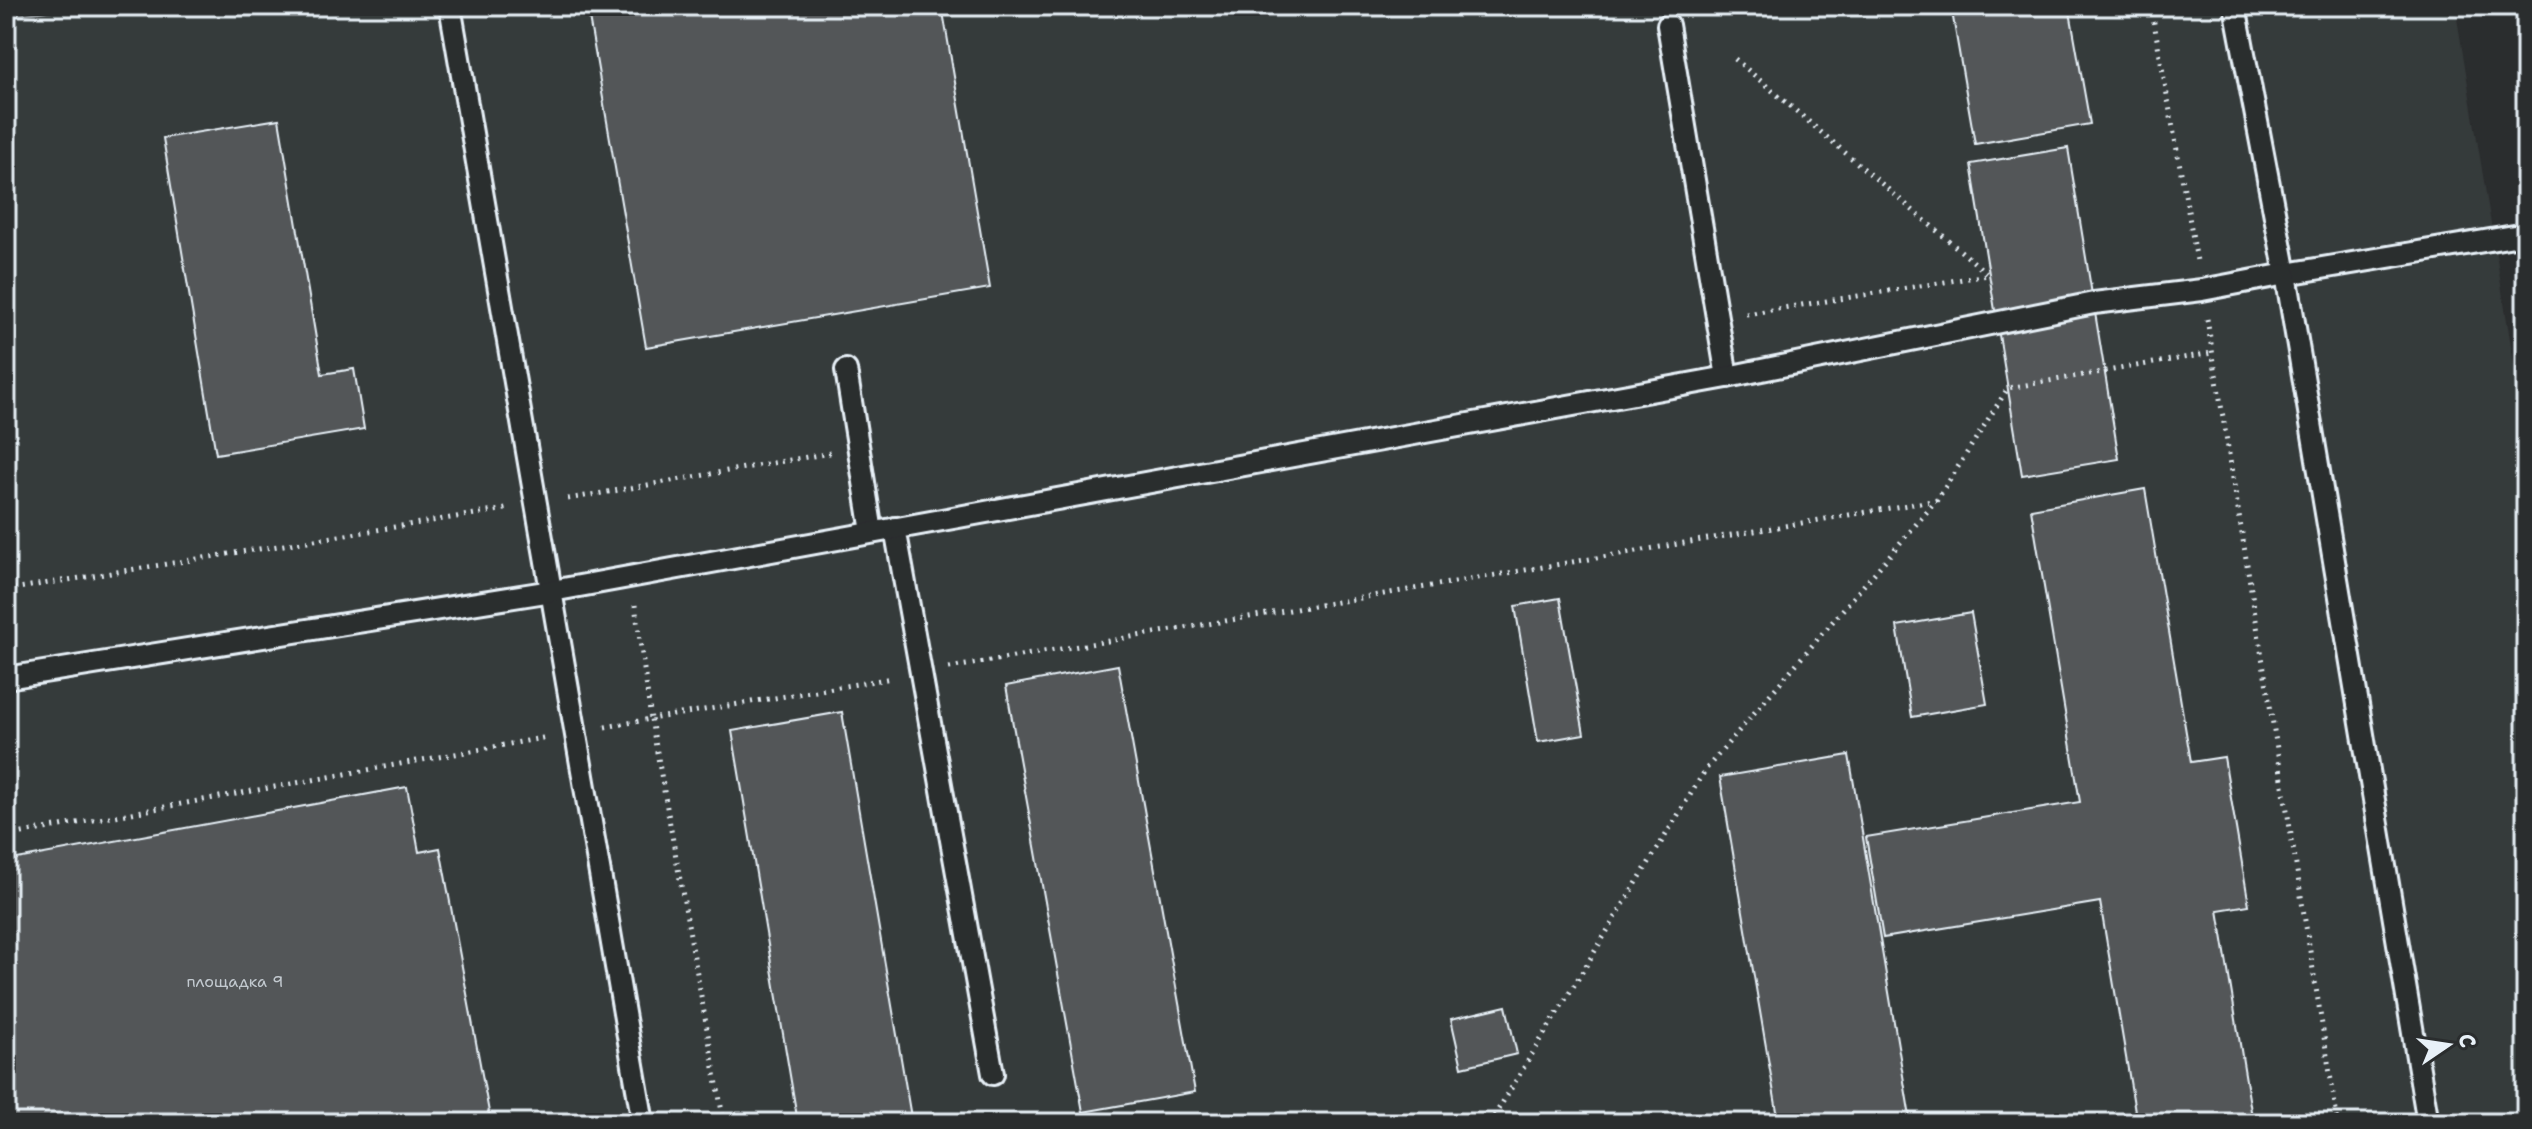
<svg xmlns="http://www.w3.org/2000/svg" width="2532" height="1129" font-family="'Shantell Sans',sans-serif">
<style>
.built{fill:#363a3b}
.green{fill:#424648;stroke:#959ca0;stroke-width:2}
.building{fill:#535759;stroke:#e8f1f8;stroke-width:2}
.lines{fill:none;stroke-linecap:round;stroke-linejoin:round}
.service-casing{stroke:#e8f1f8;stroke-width:26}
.path{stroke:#e8f1f8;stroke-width:5;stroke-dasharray:2 6;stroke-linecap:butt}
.service{stroke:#2a2d2e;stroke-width:20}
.labels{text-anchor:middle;stroke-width:6;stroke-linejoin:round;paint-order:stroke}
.number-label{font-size:16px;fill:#c3cad0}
</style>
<rect width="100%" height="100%" fill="#2a2d2e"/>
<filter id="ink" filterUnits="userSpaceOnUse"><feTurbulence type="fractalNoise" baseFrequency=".0125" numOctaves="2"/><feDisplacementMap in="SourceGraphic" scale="16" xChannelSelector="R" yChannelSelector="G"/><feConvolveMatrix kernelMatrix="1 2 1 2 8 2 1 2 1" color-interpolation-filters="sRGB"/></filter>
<g filter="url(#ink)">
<path class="built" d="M6,6H2455L2526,436V1123H6Z"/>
<path class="green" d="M6,6H81L6,17Z"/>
<g class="building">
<path d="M587,6H942L990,288L646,347Z"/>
<path d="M1951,6H2069L2090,124L1975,144Z"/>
<path d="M279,119L322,374L354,369L364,429L216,454L163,138Z"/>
<path d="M2068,148L2119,459L2022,475L1971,164Z"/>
<path d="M2145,489L2191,762L2224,757L2249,905L2218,910L2253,1123H2137L2100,902L1883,938L1866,837L2080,802L2031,509Z"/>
<path d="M1560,598L1584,734L1538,742L1515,606Z"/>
<path d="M1971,613L1987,704L1912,717L1897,626Z"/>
<path d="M1118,665L1195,1092L1083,1112L1006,686Z"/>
<path d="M842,712L912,1123H798L732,731Z"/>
<path d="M1849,755L1911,1123H1779L1720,777Z"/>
<path d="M407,787L419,852L440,848L491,1123H10L6,1101V861Z"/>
<path d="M1506,1006L1517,1054L1462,1067L1451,1019Z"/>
</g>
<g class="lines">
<defs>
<g id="service">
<path d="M450,6L643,1123"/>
<path d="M2235,6L2286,274L2526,234"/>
<path d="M1668,25L1727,377"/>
<path d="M846,370L872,532"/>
<path d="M895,528L993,1074"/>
<path d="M6,678L552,591L1727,377L2094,303L2202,290L2286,274L2428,1123"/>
</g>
</defs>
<use href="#service" class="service-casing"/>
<g class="path">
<path d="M2151,6L2197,261"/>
<path d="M1735,59L1989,275"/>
<path d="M1746,314L1988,275"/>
<path d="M2207,319L2338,1123"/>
<path d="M568,499L830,453"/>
<path d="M6,590L506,509"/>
<path d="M949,668L1937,500"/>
<path d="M605,727L651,719L635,605"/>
<path d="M6,836L548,737"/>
<path d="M724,1123L651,719L892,678"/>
<path d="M1490,1123L1706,769L1937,500L2008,388L2212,353"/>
</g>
<use href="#service" class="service"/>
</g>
</g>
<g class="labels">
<g class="number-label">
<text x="235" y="987">площадка 9</text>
</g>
</g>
<rect width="2532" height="1129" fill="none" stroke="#2a2d2e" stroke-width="32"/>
<rect x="16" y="16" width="2500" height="1097" fill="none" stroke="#e8f1f8" stroke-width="3" filter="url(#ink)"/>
<g transform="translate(2448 1045) rotate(77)" stroke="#2a2d2e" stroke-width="6" paint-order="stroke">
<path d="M0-6L14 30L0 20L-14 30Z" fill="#e8f1f8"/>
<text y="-12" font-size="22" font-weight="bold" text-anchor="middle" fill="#e8f1f8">С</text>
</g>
</svg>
